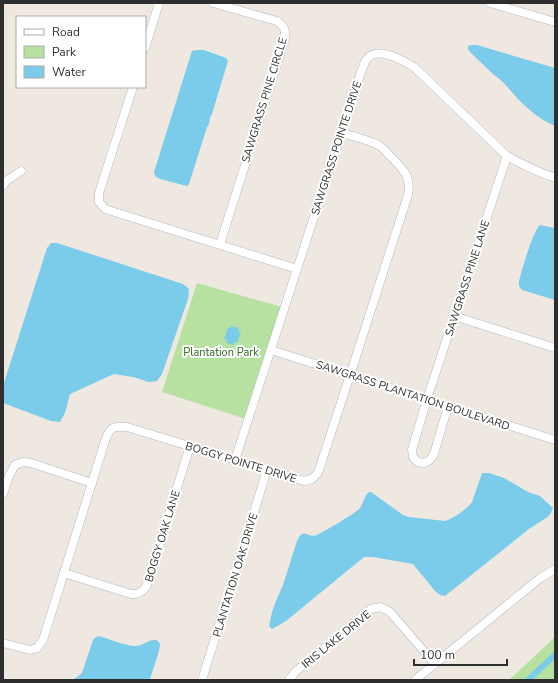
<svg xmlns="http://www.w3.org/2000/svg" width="558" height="683" font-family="'Nunito Sans',sans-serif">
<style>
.green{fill:#b7e1a1}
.water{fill:#7accea}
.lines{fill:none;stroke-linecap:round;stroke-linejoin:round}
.canal{stroke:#7accea;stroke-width:6}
.minor-casing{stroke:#b4b7c0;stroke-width:9}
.minor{stroke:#fff;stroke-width:8}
.labels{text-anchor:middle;stroke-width:4;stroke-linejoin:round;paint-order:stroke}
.street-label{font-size:11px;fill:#2e2e2e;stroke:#fff}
.park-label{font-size:11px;fill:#2e691f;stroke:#fff}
</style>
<rect width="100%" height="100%" fill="#eee8e1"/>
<g class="green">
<path d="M197,283L282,307L246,419L162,392Z"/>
<path d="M555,637V680H509Z"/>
</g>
<g class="water">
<path d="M472,45H477L555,68V126C541,120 530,111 519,100C511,92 504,81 494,75L470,52L468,49V46Z"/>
<path d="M197,50H204L226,58L228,61L212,114C209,118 210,124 207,127L189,184L187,186L160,179L155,176L154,172L192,51Z"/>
<path d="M540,225L555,228V300L522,290L519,286V281C522,269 533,231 540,225Z"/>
<path d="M51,243H57L183,284L189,289L188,299L162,374L157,381L149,382L133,377L114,374L70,394L65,413L60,422L51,421L3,403V386L47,248Z"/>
<path d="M231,326L239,328L238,331L241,332L237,343L234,342V345L226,343L227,340L224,339L228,328H230Z"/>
<path d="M482,473H489L504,478L528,492L540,496L553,508L551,513L549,516L529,529L445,596L440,595L435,591L413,564L373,557H364L286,621L272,629L269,626L272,612L276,601L283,585L297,541C304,526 307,539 317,535C325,531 356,513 360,508C364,502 364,496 369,492H371L403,515L409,517L445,521C454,518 467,509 472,502Z"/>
<path d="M99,636C109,639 126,646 135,646C142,646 149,639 156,640C158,641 159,642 160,644C160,651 152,672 150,680H73L82,673L93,640L96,637Z"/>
</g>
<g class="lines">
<path class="canal" d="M528,680L555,655"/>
<defs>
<g id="minor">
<path d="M213,3L277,21C286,28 286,31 284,42L220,244"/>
<path d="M490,3L555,22"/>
<path d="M145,48L159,3"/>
<path d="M133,87L99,193V202L105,209L297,269"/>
<path d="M3,186L6,181L21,171"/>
<path d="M454,316L555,348"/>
<path d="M271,350L555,440"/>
<path d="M448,406L434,454L430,460L424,463L418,462L413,457L412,450L427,399L507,156"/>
<path d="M235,460L361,72C363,68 364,63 366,60C377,45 402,60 414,67L507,156C523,165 538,172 555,178"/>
<path d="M3,494L9,476L15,465L23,462L31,463L92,483"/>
<path d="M64,573L131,594C138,595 142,592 146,587L190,446"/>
<path d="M3,643L30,650L37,648L43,640L105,441C110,427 112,426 127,427L304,481L312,479L318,473L353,366L408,195C411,177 405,171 393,159C389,155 385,150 380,146C370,140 352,136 341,133"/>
<path d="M202,680L267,470"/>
<path d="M289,680L295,672L371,609L381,607L390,612L435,664"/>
<path d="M415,680L539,579L555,569"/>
</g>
</defs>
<use href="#minor" class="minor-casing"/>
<use href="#minor" class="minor"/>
</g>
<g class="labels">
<g class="street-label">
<text transform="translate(264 100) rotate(-73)" y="4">SAWGRASS PINE CIRCLE</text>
<text transform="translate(336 148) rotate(-72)" y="4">SAWGRASS POINTE DRIVE</text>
<text transform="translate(467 278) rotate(-72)" y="4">SAWGRASS PINE LANE</text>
<text transform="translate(413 395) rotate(18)" y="4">SAWGRASS PLANTATION BOULEVARD</text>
<text transform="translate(241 462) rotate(17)" y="4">BOGGY POINTE DRIVE</text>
<text transform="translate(162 536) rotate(-73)" y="4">BOGGY OAK LANE</text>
<text transform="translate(235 575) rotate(-73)" y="4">PLANTATION OAK DRIVE</text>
<text transform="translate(336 639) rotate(-39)" y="4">IRIS LAKE DRIVE</text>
</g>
<g class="park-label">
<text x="221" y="356">Plantation Park</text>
</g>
</g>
<rect width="558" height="683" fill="none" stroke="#2e2e2e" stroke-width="8"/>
<rect x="16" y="16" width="130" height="72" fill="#ffffff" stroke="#ababab"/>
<rect x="24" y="29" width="20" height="6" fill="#ffffff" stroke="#ababab"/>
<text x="52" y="36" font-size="12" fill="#2e2e2e">Road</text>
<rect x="24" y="46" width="20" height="12" fill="#b7e1a1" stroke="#ababab"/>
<text x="52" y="56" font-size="12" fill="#2e2e2e">Park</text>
<rect x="24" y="66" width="20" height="12" fill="#7accea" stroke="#ababab"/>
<text x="52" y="76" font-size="12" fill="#2e2e2e">Water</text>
<path d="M414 659v6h93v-6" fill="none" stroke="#2e2e2e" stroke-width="2"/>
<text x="420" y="659" font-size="12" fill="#2e2e2e" stroke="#ffffff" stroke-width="3" paint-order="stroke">100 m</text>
</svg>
